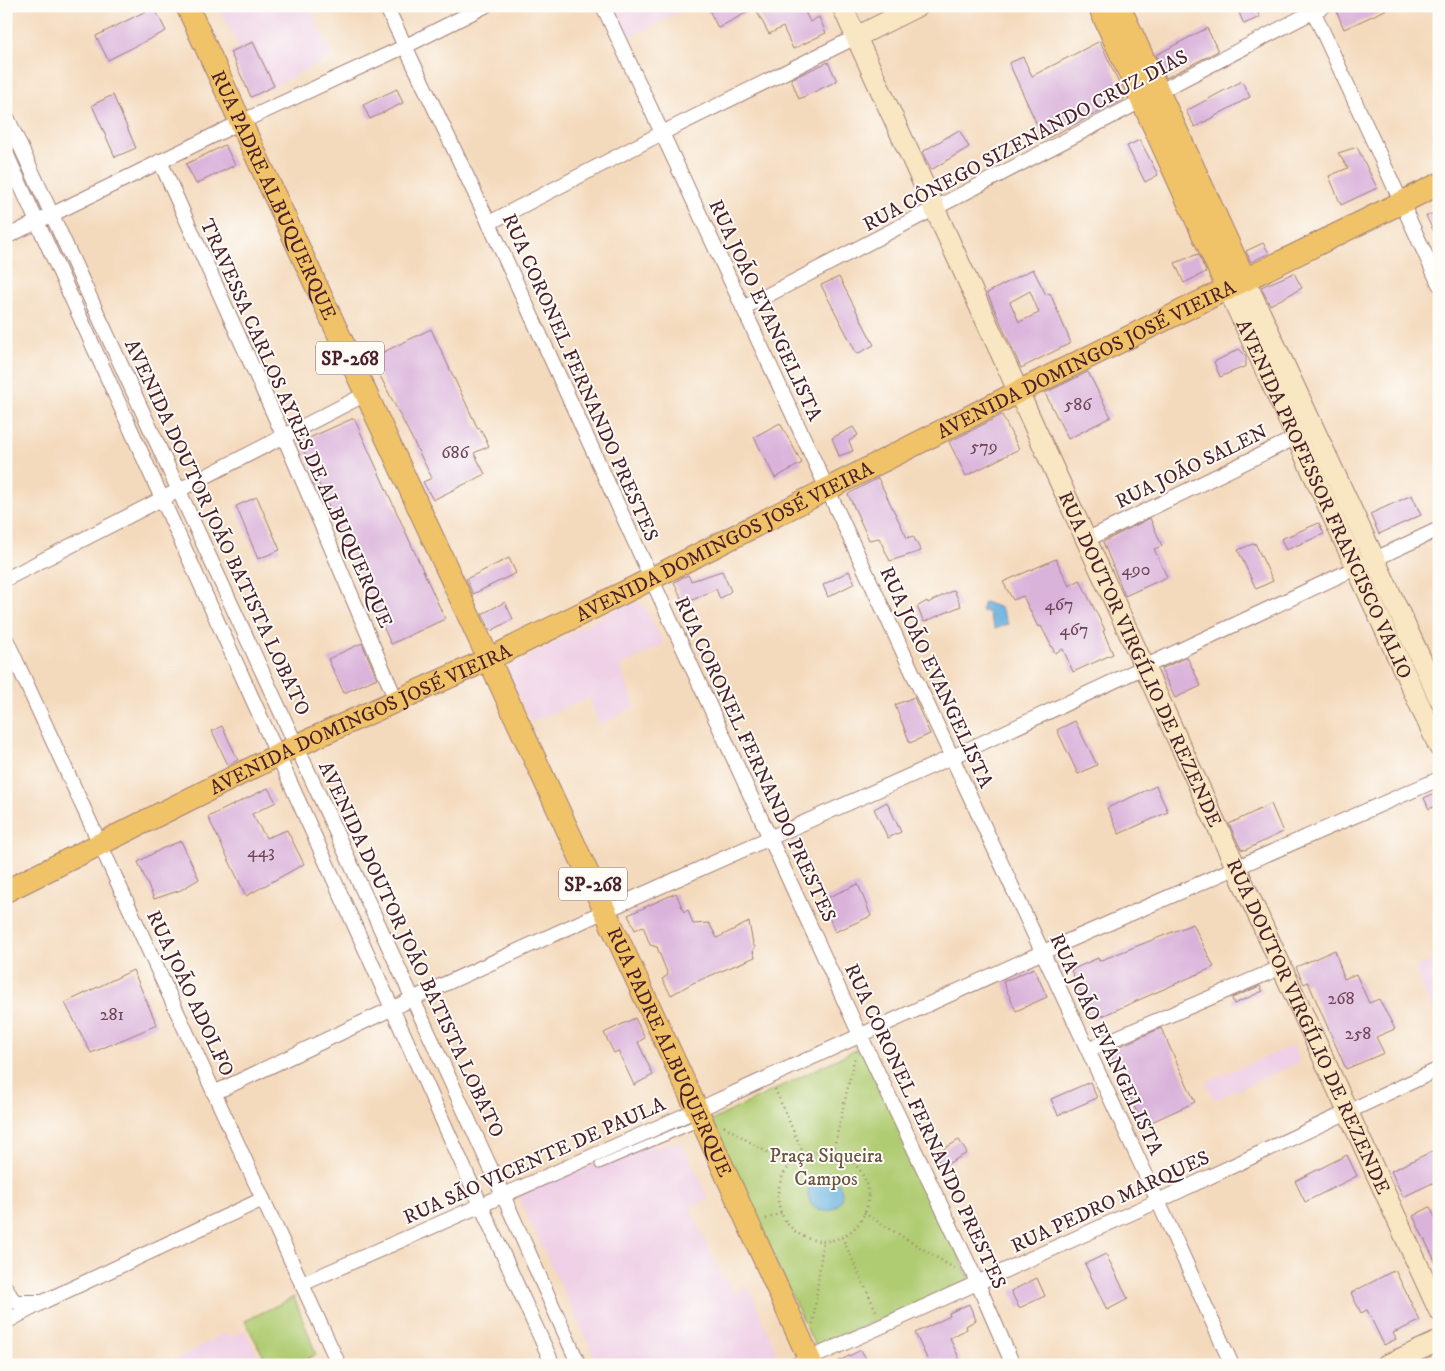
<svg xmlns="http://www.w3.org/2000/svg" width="1445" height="1371" font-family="'IM FELL DW Pica',serif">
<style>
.built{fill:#efd0e6}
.green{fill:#b0cc72;stroke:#7d764e}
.water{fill:#68b3e0;stroke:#596986}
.building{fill:#dab3db;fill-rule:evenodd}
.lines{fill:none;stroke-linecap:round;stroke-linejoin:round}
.lane-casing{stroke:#9f7c74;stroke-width:9}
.street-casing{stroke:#9f7c74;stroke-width:16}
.secondary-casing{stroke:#9f7c74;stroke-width:22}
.primary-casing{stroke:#9f7c74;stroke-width:24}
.path{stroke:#9f7c74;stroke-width:2.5;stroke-dasharray:1 4;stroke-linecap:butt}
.lane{stroke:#fff;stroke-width:7}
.street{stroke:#fff;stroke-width:14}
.secondary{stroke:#f9e7c3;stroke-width:20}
.primary{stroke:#f1c369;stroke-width:22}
.labels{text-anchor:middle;stroke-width:4;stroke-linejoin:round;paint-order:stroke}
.number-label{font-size:18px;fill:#6e4457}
.shield{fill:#fdfcf7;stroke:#806168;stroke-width:1}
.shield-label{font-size:19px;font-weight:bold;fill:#4a1f2b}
.street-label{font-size:20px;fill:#4a1f2b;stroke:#fdfcf7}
.park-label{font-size:20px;fill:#695340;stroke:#fdfcf7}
</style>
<rect width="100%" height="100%" fill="#fdfcf7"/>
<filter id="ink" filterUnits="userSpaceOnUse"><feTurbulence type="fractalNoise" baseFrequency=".02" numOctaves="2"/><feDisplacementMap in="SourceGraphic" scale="10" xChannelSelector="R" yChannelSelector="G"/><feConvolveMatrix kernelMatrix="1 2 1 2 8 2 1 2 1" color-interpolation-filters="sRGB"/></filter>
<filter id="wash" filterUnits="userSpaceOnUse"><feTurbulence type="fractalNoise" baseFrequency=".0096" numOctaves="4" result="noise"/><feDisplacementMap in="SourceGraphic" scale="20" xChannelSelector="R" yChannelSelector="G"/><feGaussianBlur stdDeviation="1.12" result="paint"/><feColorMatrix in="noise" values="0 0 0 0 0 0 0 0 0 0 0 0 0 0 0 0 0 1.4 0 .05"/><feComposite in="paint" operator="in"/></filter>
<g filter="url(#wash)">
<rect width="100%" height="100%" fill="#f4dabd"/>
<g class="built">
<path d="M218,6H309L333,56L274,86L253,42L239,47Z"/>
<path d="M615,6H692L630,37Z"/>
<path d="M631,601L641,604L645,607L664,644L620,666L635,707L600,725L589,698L531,722L506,669Z"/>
<path d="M1439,958V1027L1415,968Z"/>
<path d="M1293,1045L1300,1062L1214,1100L1206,1082Z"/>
<path d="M649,1140L655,1149L666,1143L677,1142L684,1147L709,1199L690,1207L723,1279H727L733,1293L749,1288L777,1353L749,1365H599L518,1196Z"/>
<path d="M244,1330L264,1365L168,1364L226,1332L229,1338Z"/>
</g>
<g class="green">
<path d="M865,1045L971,1282L815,1346L711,1121Z"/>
<path d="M294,1297L316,1354L296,1365H268L245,1321Z"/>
</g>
<g class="water">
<path d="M984,602L1001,608L1008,624L995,629L988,612L981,611Z"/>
<circle cx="825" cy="1194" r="17"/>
</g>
<g id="blocks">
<g class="building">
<path d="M707,6H802L810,22L819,17L826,33L793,49L783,27L769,34L755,8L718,28Z"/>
<path d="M1236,6H1254L1260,17L1244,24Z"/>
<path d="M1344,6H1394L1344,29L1336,10Z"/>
<path d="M154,7L166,31L108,60L96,36Z"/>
<path d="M1207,28L1218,51L1166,78L1156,55Z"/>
<path d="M1100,41L1125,97L1123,100L1044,140L1009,63L1023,57L1032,76Z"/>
<path d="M253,42L274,86L251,97L230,52Z"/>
<path d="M828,62L837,81L799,99L791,79Z"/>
<path d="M1242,81L1250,97L1195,127L1186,111Z"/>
<path d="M397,89L403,103L370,119L363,105Z"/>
<path d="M113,95L136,148L115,157L92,105Z"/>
<path d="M959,130L969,147L931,170L922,152Z"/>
<path d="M1140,140L1158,175L1145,182L1127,146Z"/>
<path d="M225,145L235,165L196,184L186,164Z"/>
<path d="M1357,147L1377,188L1341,205L1329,176L1348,168L1338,153Z"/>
<path d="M1439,211V242L1426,216Z"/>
<path d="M1263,243L1269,253L1251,262L1246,251Z"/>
<path d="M1198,254L1206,272L1184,283L1175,263Z"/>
<path d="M1033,269L1046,295L1050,293L1071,343L1021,368L987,293ZM1030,291L1039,313L1019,322L1010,302Z"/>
<path d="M1294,273L1302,288L1270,305L1261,287Z"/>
<path d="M839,277L874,345L857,354L821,285Z"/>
<path d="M431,329L478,429L479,427L489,446L474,453L485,474L433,500L423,482L432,478L371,358Z"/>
<path d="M1239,349L1246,356V366L1220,377L1214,362Z"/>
<path d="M1088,372L1111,417L1068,439L1045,393Z"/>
<path d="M1002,415L1019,449L966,476L949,442Z"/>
<path d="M354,418L445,619L391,644L300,442Z"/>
<path d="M780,423L802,463L775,478L754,437Z"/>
<path d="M853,427L858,435L849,441L853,451L839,456L832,438Z"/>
<path d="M878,478L907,538L913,536L921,551L890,561L879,538L869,540L848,494Z"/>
<path d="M1412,495L1421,515L1379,534L1370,514Z"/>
<path d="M257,497L280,550L258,559L236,506Z"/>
<path d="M1150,518L1162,546L1154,549L1167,577L1125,596L1103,542Z"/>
<path d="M1319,523L1324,534L1286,550L1281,539Z"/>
<path d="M1255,543L1273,581L1256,589L1238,550Z"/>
<path d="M509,558L516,573L473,594L466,579Z"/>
<path d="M1056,559L1069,586L1080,580L1105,630L1103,631L1113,654L1073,672L1063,649L1055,653L1041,626L1038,627L1023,596L1013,600L1003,582Z"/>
<path d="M722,571L731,591L720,599L716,589L684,604L674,582L688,575L691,581Z"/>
<path d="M849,571L855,583L828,597L823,585Z"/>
<path d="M954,590L961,606L924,622L917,607L927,601L928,603Z"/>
<path d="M505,602L513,619L491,631L482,614Z"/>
<path d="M362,643L377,678L344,693L328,659Z"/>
<path d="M1187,657L1201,686L1175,698L1161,669Z"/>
<path d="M914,697L930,734L910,743L895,705Z"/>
<path d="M1075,721L1097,765L1078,774L1057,730Z"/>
<path d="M222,726L238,760L228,765L212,731Z"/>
<path d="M1156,786L1168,812L1119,834L1107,808Z"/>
<path d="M268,788L276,802L252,814L266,838L287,830L304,864L246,896L208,817Z"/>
<path d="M1439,791V804L1429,809L1424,798Z"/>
<path d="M887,802L901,832L888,838L874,809Z"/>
<path d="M1271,804L1283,832L1245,850L1241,849L1229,824Z"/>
<path d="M181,841L199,879L181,890L154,899L138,862L161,849Z"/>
<path d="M858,884L871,916L835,932L822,900Z"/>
<path d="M676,893L684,912L688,910L693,924L709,923L717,938L749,922L753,944L755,947L753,951L755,957L693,983L671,995L662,979L668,975L657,947L650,945L643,926L635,930L628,915Z"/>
<path d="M1193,924L1214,967L1093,1020L1071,970L1098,958L1099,961Z"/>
<path d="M1335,950L1344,979L1356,974L1369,1003L1379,999L1395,1029L1376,1037L1384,1053L1346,1069L1308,982L1304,984L1296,967Z"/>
<path d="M1034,968L1047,997L1016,1011L1003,982Z"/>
<path d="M133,970L157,1025L91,1053L65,1003Z"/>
<path d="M1260,986L1263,991L1234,1004L1232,998Z"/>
<path d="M635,1018L645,1038L638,1042L653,1075L634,1085L618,1051L614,1053L604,1033Z"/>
<path d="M1161,1028L1195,1102L1143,1126L1109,1051Z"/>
<path d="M1090,1082L1097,1098L1058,1115L1051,1099Z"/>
<path d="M959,1140L967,1153L942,1167L935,1154Z"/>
<path d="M1439,1148V1180L1403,1197L1391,1171Z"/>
<path d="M1347,1155L1357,1176L1305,1202L1295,1181Z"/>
<path d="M1430,1207L1439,1225V1269L1413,1216Z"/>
<path d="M1106,1254L1128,1299L1107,1310L1085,1264Z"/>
<path d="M1395,1270L1420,1321L1393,1333L1396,1339L1384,1345L1367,1310L1361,1313L1351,1293Z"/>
<path d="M1037,1278L1045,1296L1019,1308L1011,1291Z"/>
<path d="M969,1304L976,1320L966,1326L967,1329L950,1338L962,1365H930L915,1333L950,1316L949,1313Z"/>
<path d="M861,1350L870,1365H831Z"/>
</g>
</g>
</g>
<g filter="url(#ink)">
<use href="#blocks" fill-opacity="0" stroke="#9f7c74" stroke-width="1"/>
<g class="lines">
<defs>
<path id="lane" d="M599,1165L700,1122"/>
<g id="street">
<path d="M386,6L489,223L854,1022L978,1284L1013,1365"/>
<path d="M603,6L1158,1201L1232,1365"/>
<path d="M1311,6L1439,284"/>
<path d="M6,115L498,1184L579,1365"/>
<path d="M6,153L553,1365"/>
<path d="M160,161L284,437L396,700"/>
<path d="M489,223L662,133L856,37"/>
<path d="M6,237L241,122L406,46L485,6"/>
<path d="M743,308L1324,6"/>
<path d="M1086,540L1303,434"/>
<path d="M6,579L366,394"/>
<path d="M6,639L339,1365"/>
<path d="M1088,1050L1282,967"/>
<path d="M214,1093L412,999L605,911L952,757L1439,529"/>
<path d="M302,1284L697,1110L1043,952L1439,779"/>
<path d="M6,1288L11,1297L16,1302H39"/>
<path d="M6,1322L45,1301L263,1199"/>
<path d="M796,1365L1158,1201L1439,1069"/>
</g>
<g id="secondary">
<path id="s1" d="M842,6L1439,1311"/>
<path d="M856,37L918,6"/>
<path d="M1245,280L1439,698"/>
<path id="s2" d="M1228,289L1439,747"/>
<path d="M1386,1365L1439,1341"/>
</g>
<g id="primary">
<path id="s3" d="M187,6L697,1110L812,1365"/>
<path d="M1099,6L1228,289"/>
<path d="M1119,6L1245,280"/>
<path id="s4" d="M6,891L296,746L489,659L633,588L1026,388L1439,184"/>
</g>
</defs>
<use href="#lane" class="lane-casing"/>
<use href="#street" class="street-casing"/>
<use href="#secondary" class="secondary-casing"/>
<use href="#primary" class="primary-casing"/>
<g class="path">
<path d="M775,1089L804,1155"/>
<path d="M724,1126L789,1166"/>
<circle cx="823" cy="1196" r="45"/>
<path d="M833,1152L855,1056"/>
<path d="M864,1213L957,1270"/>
<path d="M766,1219L781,1213"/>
<path d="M842,1237L877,1313"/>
<path d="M813,1324L823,1241"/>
</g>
<use href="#lane" class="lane"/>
<use href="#street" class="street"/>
<use href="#secondary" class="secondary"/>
<use href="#primary" class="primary"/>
</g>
</g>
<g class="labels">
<g class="number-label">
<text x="1078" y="410">586</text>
<text x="984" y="452">579</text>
<text x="455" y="458">686</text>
<text x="1136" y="575">490</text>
<text x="1059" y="610">467</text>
<text x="1074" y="635">467</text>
<text x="261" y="857">443</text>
<text x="1341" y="1004">268</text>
<text x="112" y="1020">281</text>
<text x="1358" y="1039">258</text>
</g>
<g class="shield">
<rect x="316" y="341.5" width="68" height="33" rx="4"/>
<rect x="559" y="867.5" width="68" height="33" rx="4"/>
</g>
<g class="shield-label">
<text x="350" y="365">SP-268</text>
<text x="593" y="891">SP-268</text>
</g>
<g class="street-label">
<text transform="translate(1025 140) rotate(-28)" y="7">RUA CÔNEGO SIZENANDO CRUZ DIAS</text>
<text dy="7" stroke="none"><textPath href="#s3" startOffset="208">RUA PADRE ALBUQUERQUE</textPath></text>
<text transform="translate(766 310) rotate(65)" y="7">RUA JOÃO EVANGELISTA</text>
<text dy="7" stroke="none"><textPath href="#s4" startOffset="1204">AVENIDA DOMINGOS JOSÉ VIEIRA</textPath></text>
<text transform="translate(581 377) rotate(66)" y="7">RUA CORONEL FERNANDO PRESTES</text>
<text transform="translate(297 423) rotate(66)" y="7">TRAVESSA CARLOS AYRES DE ALBUQUERQUE</text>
<text transform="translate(1191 466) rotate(-26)" y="7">RUA JOÃO SALEN</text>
<text dy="7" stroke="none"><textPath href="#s2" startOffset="231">AVENIDA PROFESSOR FRANCISCO VALIO</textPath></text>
<text transform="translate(218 527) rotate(65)" y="7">AVENIDA DOUTOR JOÃO BATISTA LOBATO</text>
<text dy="7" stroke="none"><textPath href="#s4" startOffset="799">AVENIDA DOMINGOS JOSÉ VIEIRA</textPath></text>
<text dy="7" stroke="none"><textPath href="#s1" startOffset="718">RUA DOUTOR VIRGÍLIO DE REZENDE</textPath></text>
<text transform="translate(937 677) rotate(65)" y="7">RUA JOÃO EVANGELISTA</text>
<text dy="7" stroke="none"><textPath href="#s4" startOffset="394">AVENIDA DOMINGOS JOSÉ VIEIRA</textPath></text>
<text transform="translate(756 759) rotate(65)" y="7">RUA CORONEL FERNANDO PRESTES</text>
<text transform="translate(412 949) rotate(65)" y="7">AVENIDA DOUTOR JOÃO BATISTA LOBATO</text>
<text transform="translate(191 993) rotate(65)" y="7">RUA JOÃO ADOLFO</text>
<text dy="7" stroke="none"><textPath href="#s1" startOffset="1122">RUA DOUTOR VIRGÍLIO DE REZENDE</textPath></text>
<text transform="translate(1107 1044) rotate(65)" y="7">RUA JOÃO EVANGELISTA</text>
<text dy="7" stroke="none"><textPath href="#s3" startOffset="1152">RUA PADRE ALBUQUERQUE</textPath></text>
<text transform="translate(926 1126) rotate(65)" y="7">RUA CORONEL FERNANDO PRESTES</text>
<text transform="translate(534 1160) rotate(-24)" y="7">RUA SÃO VICENTE DE PAULA</text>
<text transform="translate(1110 1201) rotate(-25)" y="7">RUA PEDRO MARQUES</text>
</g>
<g class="park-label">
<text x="826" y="1162">Praça Siqueira<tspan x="826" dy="23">Campos</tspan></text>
</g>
</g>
<rect width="1445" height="1371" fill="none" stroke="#fdfcf7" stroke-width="25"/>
</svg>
